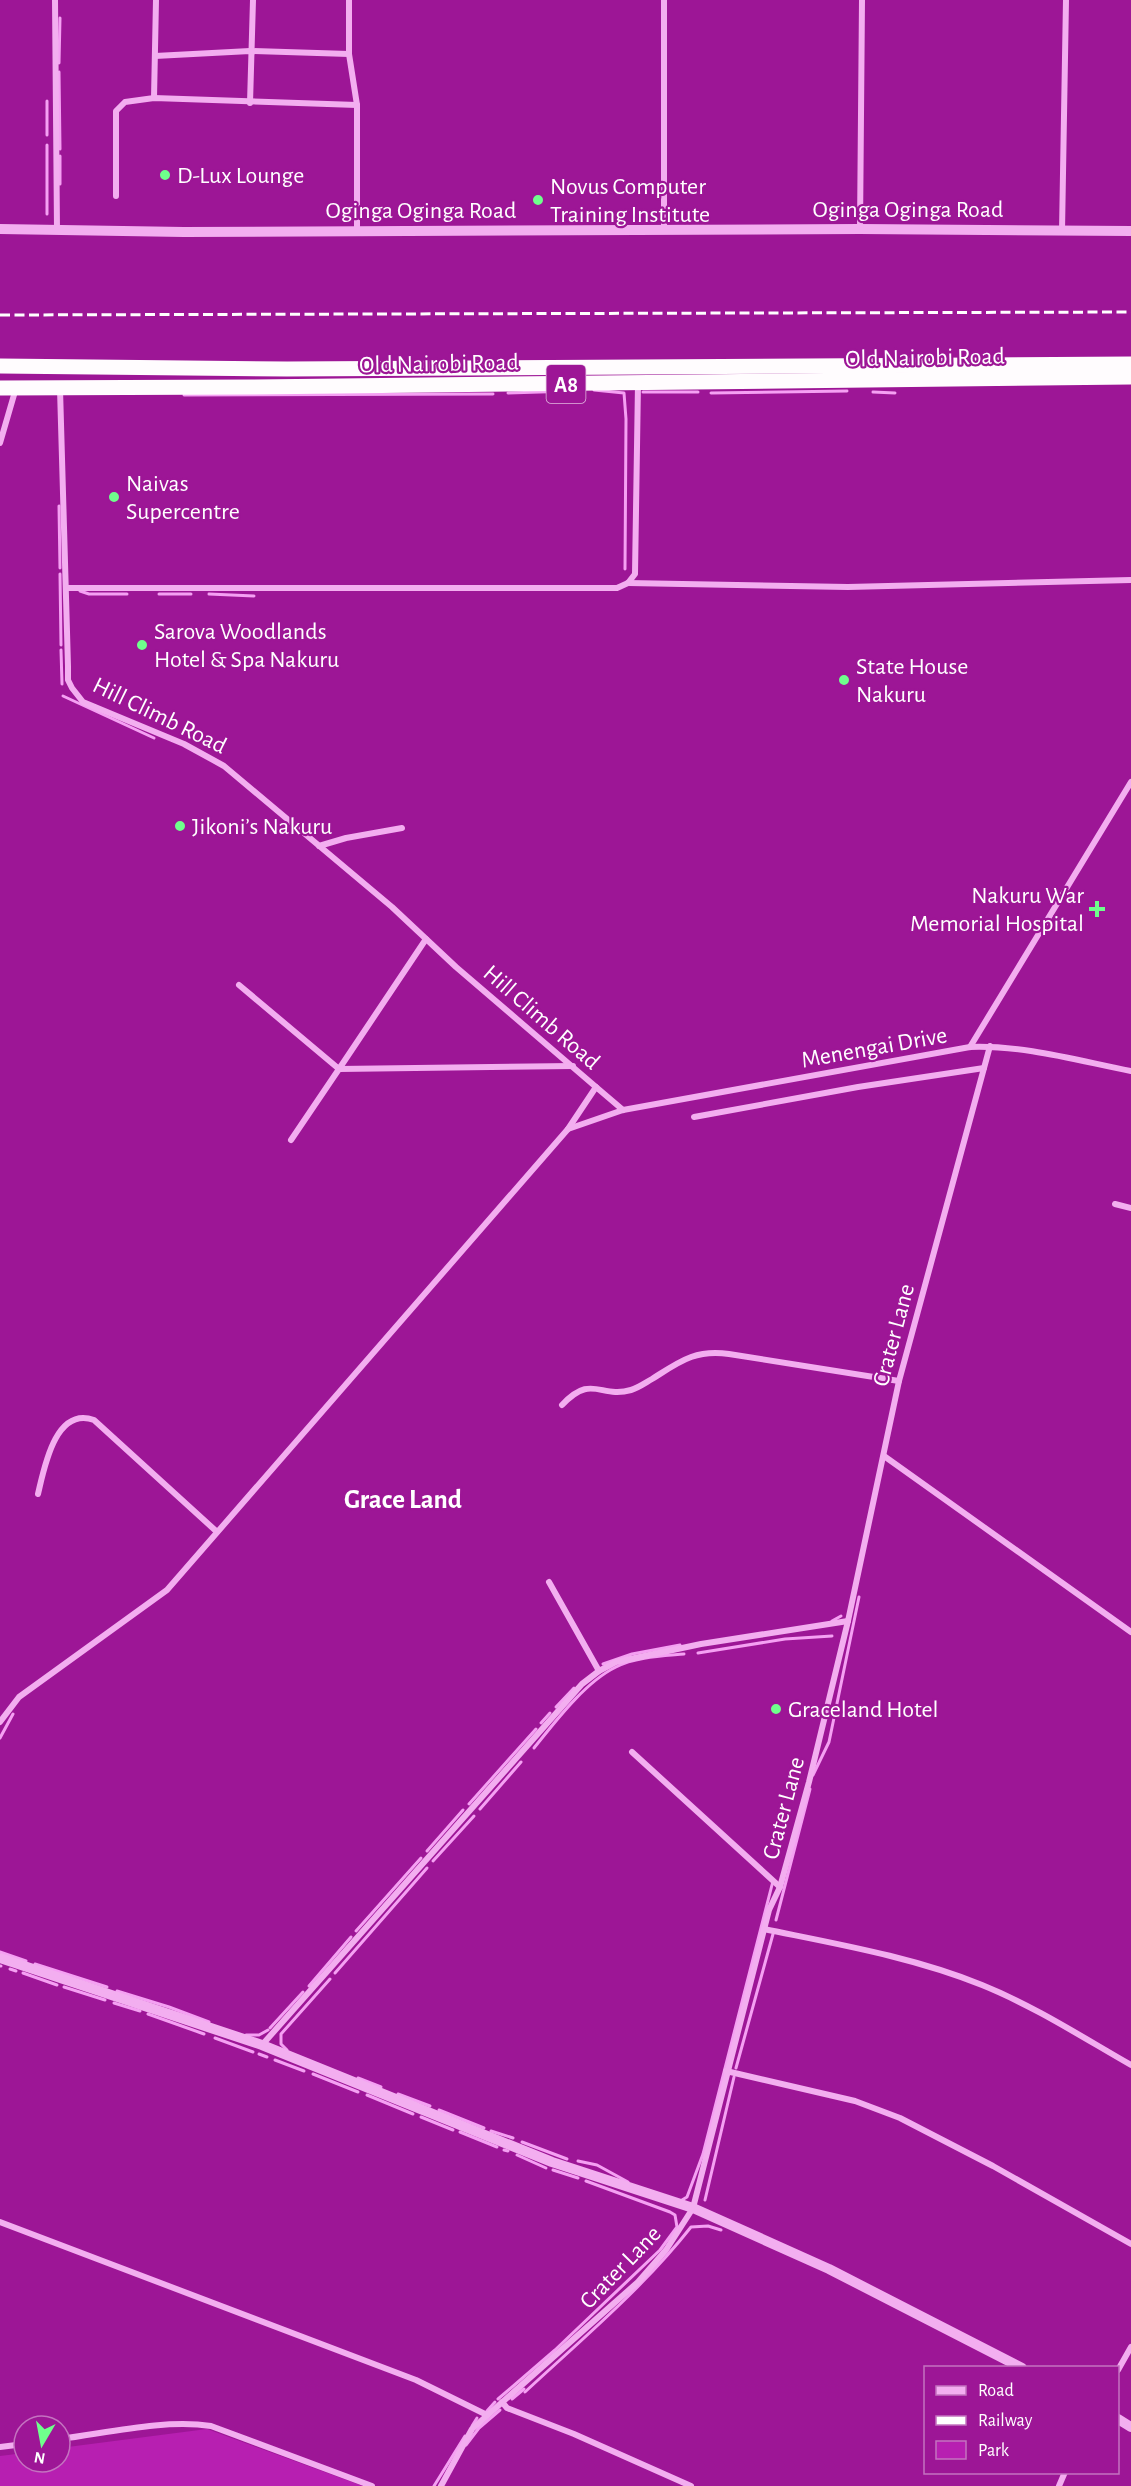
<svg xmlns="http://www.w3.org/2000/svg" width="1131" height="2486" font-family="'Alegreya Sans',sans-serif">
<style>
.green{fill:#b71fb1}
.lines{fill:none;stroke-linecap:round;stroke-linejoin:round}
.stream{stroke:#f5a0f3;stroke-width:3}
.minor{stroke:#f3aef0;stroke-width:6}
.tertiary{stroke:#f3aef0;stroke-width:10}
.trunk{stroke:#fffcfe;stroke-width:15}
.rail{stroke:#fff;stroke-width:3;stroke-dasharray:10 4.5;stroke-linecap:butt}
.poi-dot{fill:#6fff8c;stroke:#9d1696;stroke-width:2}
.labels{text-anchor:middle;stroke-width:4.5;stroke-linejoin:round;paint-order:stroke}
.shield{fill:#9d1696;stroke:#e2b9e0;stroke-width:1.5}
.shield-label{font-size:22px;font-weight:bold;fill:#fff}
.poi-label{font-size:24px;fill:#fff;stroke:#9d1696;text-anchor:start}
.street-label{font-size:24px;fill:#fff;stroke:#9d1696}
.quarter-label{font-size:27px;font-weight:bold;fill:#fff;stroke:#9d1696}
</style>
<rect width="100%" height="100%" fill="#9d1696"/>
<path class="green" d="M207,2429L363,2486H0V2456L24,2453V2462H60V2448Z"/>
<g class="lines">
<g class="stream">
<path d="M59,63L60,18"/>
<path d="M59,72L60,149"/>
<path d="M47,135V101"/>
<path d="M47,145V214"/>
<path d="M60,184V156"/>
<path d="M594,390L624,393L626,419L625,569"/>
<path d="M643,392H698"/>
<path d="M873,392L895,393"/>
<path d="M508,393L572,391"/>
<path d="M711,393L847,391"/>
<path d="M184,395L493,394"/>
<path d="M59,506L60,568"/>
<path d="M60,574L61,645"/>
<path d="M80,591L89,594H127"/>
<path d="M159,594H191"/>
<path d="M209,594L254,596"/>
<path d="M61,650L62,684"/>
<path d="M63,696L154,738"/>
<path d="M832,1621L841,1616"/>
<path d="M698,1653L785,1639L832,1636"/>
<path d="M603,1664L632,1654L680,1645"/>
<path d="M556,1707L574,1688"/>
<path d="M541,1723L550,1713"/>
<path d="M0,1738L13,1714"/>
<path d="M534,1748C555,1722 585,1682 616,1667C635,1657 663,1656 684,1654"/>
<path d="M813,1775L829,1742L859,1597"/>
<path d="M469,1804L536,1729"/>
<path d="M480,1809L521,1762"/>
<path d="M427,1851L463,1810"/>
<path d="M433,1861L474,1816"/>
<path d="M776,1920L810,1789"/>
<path d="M356,1931L421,1858"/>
<path d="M0,1952L26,1961"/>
<path d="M35,1964L107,1987"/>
<path d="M0,1966H1"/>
<path d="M10,1969L16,1971"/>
<path d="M23,1973L57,1985"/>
<path d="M335,1973L427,1868"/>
<path d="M309,1986L351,1937"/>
<path d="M64,1987L105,2000"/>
<path d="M117,1991L169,2007L209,2022"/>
<path d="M114,2003L140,2011"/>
<path d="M148,2014L204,2034"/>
<path d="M270,2028L303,1992"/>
<path d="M246,2035H259L268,2030"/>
<path d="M215,2038L253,2052"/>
<path d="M287,2050L281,2044V2034L330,1979"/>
<path d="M259,2054L267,2057"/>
<path d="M275,2060L304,2071"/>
<path d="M736,2068L773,1934"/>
<path d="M313,2074L358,2092"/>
<path d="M358,2078L381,2087"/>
<path d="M398,2094L430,2106"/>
<path d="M367,2095L413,2114"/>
<path d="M439,2110L484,2128"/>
<path d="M421,2117L453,2130"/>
<path d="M491,2131L513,2138"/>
<path d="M460,2132L497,2147"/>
<path d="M522,2142L567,2159"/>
<path d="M504,2150L508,2151"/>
<path d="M517,2155L546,2168"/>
<path d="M578,2161L597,2165L628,2182"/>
<path d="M553,2170L578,2178"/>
<path d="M682,2200L687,2197L703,2154L773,1881"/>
<path d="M705,2200L734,2077"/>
<path d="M525,2392C582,2339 643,2288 691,2227L708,2226L721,2230"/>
<path d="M498,2399L555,2350L660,2250L677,2227L675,2215L670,2212L586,2181"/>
<path d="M512,2399L524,2389"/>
<path d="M487,2411L495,2402"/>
<path d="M472,2426L477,2418"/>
<path d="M466,2445L479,2428L500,2410"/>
<path d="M434,2486L465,2436"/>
</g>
<g class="minor">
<path d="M55,0L57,229"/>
<path d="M349,0V54L357,105V230"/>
<path d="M155,56L250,51L349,54"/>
<path d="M154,98L156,0"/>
<path d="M250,103L253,0"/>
<path d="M116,196V111L125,102L154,98L357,105"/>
<path d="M860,229L862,0"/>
<path d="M664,230V0"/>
<path d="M1062,231L1066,0"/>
<path d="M60,389L68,666V680L72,688L83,702L184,744L224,766L392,907L456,967L596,1087"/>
<path d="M0,443L16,388"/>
<path d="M628,583L848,587L1131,580"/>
<path d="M67,588H617L628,583L635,574L638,384"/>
<path d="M319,846L346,838L402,828"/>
<path d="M239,985L339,1069L426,939"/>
<path d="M970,1047L1131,782"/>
<path d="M694,1117L858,1087L984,1068"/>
<path d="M568,1129L596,1087L623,1110"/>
<path d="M291,1140L339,1069L573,1066"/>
<path d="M1115,1204L1131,1208"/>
<path d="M562,1405C592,1373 600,1399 631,1390C638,1388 645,1383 652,1379C679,1362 695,1349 729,1354L899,1381"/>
<path d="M884,1456L1131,1632"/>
<path d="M38,1494C44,1469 55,1406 94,1420L216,1531"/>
<path d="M549,1582L599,1671"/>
<path d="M0,1722L19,1697L167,1590L568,1129L623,1110L970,1047C1024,1045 1079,1061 1131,1071"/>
<path d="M632,1752L780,1887"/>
<path d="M764,1929C837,1944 913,1957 982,1985C1034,2006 1082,2037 1131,2065"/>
<path d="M262,2045L582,1684L599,1671L616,1662L701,1644L848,1621"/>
<path d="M726,2071L855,2101L900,2118L993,2166L1131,2244"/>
<path d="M0,2222L416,2380L487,2415"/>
<path d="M1118,2370L1131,2347"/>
<path d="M502,2402L507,2408L574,2434L691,2486"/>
<path d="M60,2439C107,2433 164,2419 211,2426L372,2486"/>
<path d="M0,2447L24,2444"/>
<path d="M441,2486L472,2429L638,2282L666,2250L693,2208L769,1910L780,1887L809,1782L848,1621L899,1381L990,1046"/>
<path d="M1059,2486L1065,2472"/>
</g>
<g class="tertiary">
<path d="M0,229L184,232L860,229L1131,231"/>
<path d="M0,1958L262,2045L552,2162L693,2208L829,2269L1022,2368"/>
<path d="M1118,2419L1131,2427"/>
</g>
<g class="trunk">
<path d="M0,366L287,369L1131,364"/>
<path d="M0,388L253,387L1131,377"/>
</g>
<path class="rail" d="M0,315L1131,312"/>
</g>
<g class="poi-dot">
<circle cx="165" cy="175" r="6"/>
<circle cx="538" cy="200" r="6"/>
<circle cx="114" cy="497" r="6"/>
<circle cx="142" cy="645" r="6"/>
<circle cx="844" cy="680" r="6"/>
<circle cx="180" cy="826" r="6"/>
<path d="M1094 900h6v6h6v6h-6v6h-6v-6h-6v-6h6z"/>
<circle cx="776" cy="1709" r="6"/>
</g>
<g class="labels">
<rect class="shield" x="546.5" y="365" width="39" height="38" rx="4.5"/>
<g class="shield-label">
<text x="566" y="392">A8</text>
</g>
<g class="poi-label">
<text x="177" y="183">D-Lux Lounge</text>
<text x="550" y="194">Novus Computer<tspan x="550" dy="28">Training Institute</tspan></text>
<text x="126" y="491">Naivas<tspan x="126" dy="28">Supercentre</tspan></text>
<text x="154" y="639">Sarova Woodlands<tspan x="154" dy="28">Hotel &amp; Spa Nakuru</tspan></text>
<text x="856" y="674">State House<tspan x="856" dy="28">Nakuru</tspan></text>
<text x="192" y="834">Jikoni’s Nakuru</text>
<text x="1084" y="903" text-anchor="end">Nakuru War<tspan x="1084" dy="28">Memorial Hospital</tspan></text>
<text x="788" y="1717">Graceland Hotel</text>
</g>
<g class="street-label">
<text x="908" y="217">Oginga Oginga Road</text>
<text x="421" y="218">Oginga Oginga Road</text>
<text transform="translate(925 357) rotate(-1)" y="8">Old Nairobi Road</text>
<text transform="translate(439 363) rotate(-1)" y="8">Old Nairobi Road</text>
<text transform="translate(160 715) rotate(26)" y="8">Hill Climb Road</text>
<text transform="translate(542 1017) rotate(41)" y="8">Hill Climb Road</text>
<text transform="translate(874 1047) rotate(-10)" y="8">Menengai Drive</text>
<text transform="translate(893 1335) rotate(-75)" y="8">Crater Lane</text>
<text transform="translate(783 1808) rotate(-75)" y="8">Crater Lane</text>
<text transform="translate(620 2267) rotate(-46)" y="8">Crater Lane</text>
</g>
<g class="quarter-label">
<text x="403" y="1508">Grace Land</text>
</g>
</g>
<rect x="924" y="2366" width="195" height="108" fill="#9d1696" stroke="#c473c0" stroke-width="1.5"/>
<rect x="936" y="2386" width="30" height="9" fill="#f3aef0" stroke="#c473c0" stroke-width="1.5"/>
<text x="978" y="2396" font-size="18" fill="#ffffff">Road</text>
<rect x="936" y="2416" width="30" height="9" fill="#ffffff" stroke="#c473c0" stroke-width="1.5"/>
<text x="978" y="2426" font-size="18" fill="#ffffff">Railway</text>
<rect x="936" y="2441" width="30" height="18" fill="#b71fb1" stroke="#c473c0" stroke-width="1.5"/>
<text x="978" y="2456" font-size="18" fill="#ffffff">Park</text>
<g transform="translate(42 2444) rotate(190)"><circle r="28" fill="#9d1696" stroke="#c473c0" stroke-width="1.5"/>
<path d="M0-4.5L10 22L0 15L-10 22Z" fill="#6fff8c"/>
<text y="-9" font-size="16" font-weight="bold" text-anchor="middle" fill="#ffffff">N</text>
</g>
</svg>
